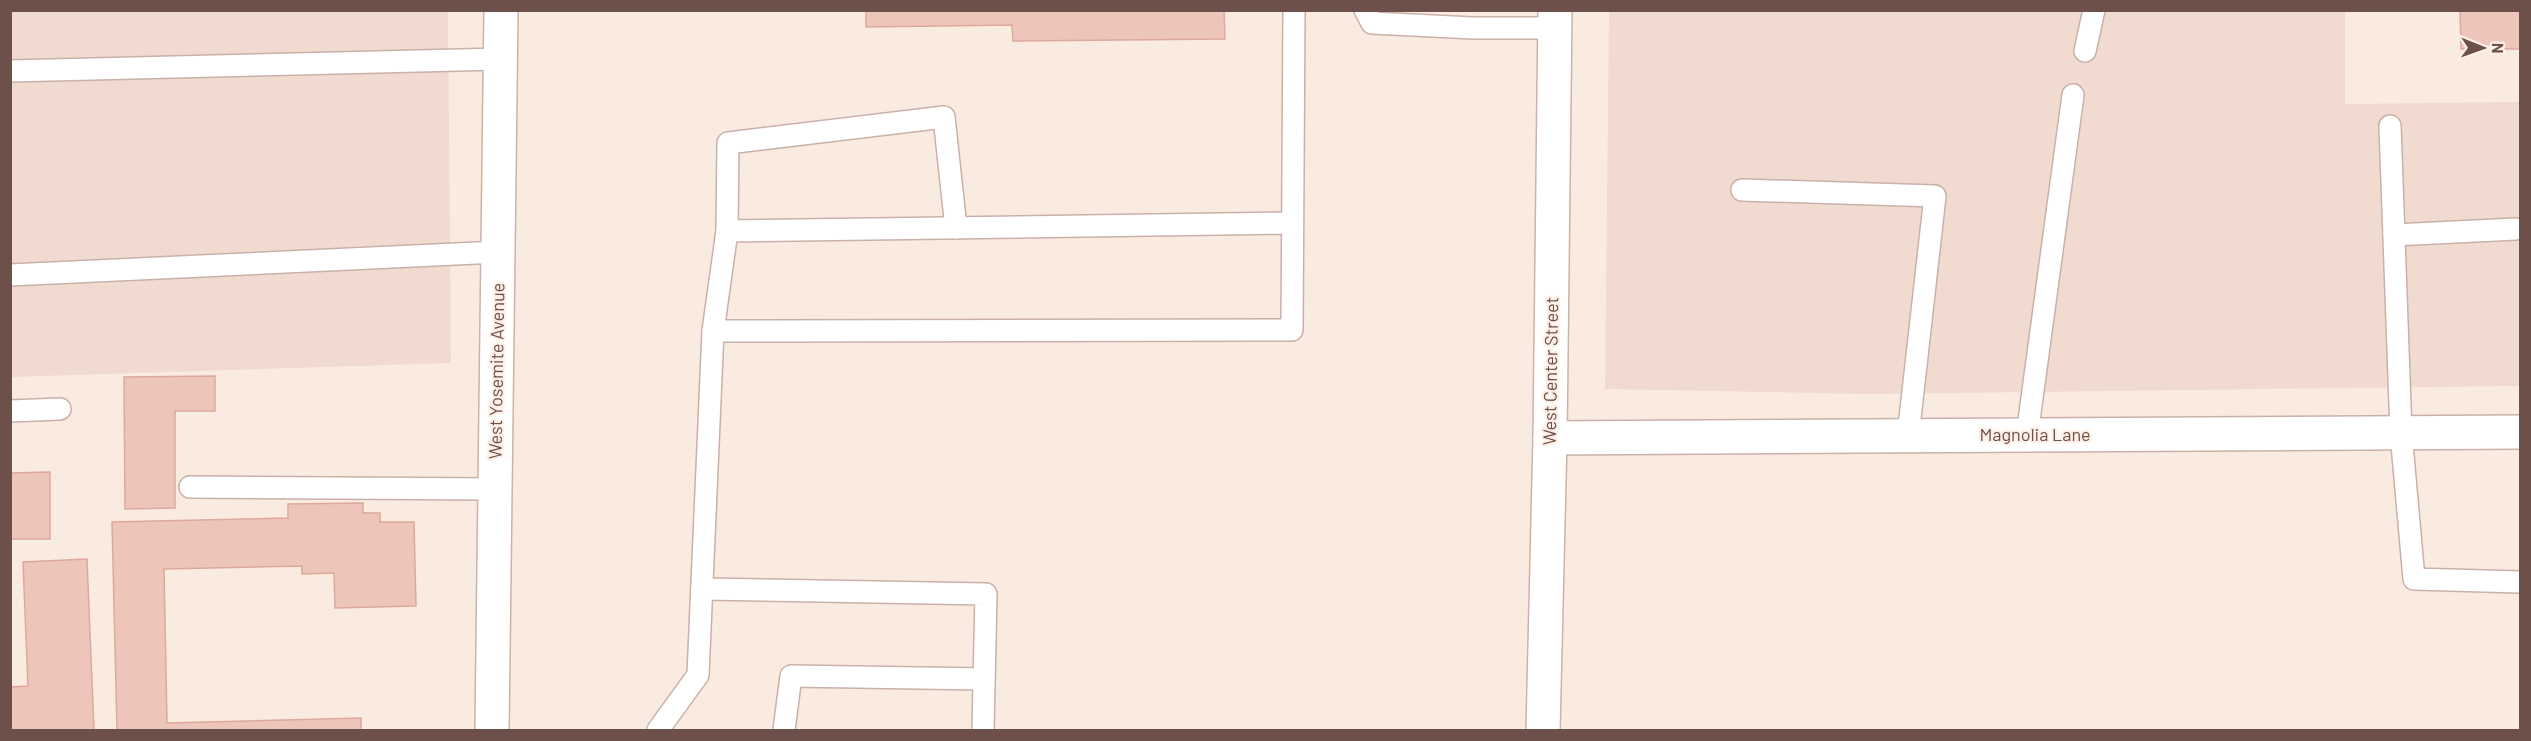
<svg xmlns="http://www.w3.org/2000/svg" width="2531" height="741" font-family="Barlow,sans-serif">
<style>
.residential{fill:#f1dbd0}
.building{fill:#edc5bb;stroke:#dea99c;stroke-width:1.5}
.lines{fill:none;stroke-linecap:round;stroke-linejoin:round}
.lane-casing{stroke:#c9b1a9;stroke-width:24}
.street-casing{stroke:#c9b1a9;stroke-width:36}
.secondary-casing{stroke:#ceb2a9;stroke-width:36}
.lane{stroke:#fff;stroke-width:21}
.street{stroke:#fff;stroke-width:33}
.secondary{stroke:#fff;stroke-width:33}
.labels{text-anchor:middle;stroke-width:4.5;stroke-linejoin:round;paint-order:stroke}
.street-label{font-size:18px;fill:#6e504a;stroke:#fdf0e6}
</style>
<rect width="100%" height="100%" fill="#faebe1"/>
<g class="residential">
<path d="M10,11H448L451,363L11,377Z"/>
<path d="M1609,11H2345V104L2520,102V386L1866,394L1605,389Z"/>
</g>
<g class="building">
<path d="M866,10H1224L1225,39L1013,41L1012,25L866,27Z"/>
<path d="M2460,10H2520V49H2461Z"/>
<path d="M215,376V411H175V508L125,509L124,377Z"/>
<path d="M50,472V539H10V473Z"/>
<path d="M363,503V513H380V522H414L416,606L335,608L334,573L302,574V566L164,569L167,723L361,718V730H117L112,522L288,518V504Z"/>
<path d="M87,559L94,730H10V687L28,686L23,562Z"/>
</g>
<g class="lines">
<defs>
<g id="lane">
<path d="M1365,10L1372,23L1473,28H1555"/>
<path d="M2085,51L2094,10"/>
<path d="M10,71L500,59"/>
<path d="M2390,126L2401,433L2414,579L2520,582"/>
<path d="M1742,190L1935,196L1908,436"/>
<path d="M1292,223L727,231L713,331L1292,330L1294,10"/>
<path d="M727,231L728,143L944,117L956,228"/>
<path d="M2394,235L2516,229"/>
<path d="M10,275L498,252"/>
<path d="M10,411L60,409"/>
<path d="M2027,435L2073,95"/>
<path d="M190,487L495,489"/>
<path d="M702,589L986,594L983,730"/>
<path d="M658,730L698,675L713,331"/>
<path d="M784,730L791,676L984,679"/>
</g>
<path id="street" d="M1550,438L2520,432"/>
<g id="secondary">
<path d="M492,730L501,10"/>
<path d="M1543,730L1550,438L1555,10"/>
</g>
</defs>
<use href="#lane" class="lane-casing"/>
<use href="#street" class="street-casing"/>
<use href="#secondary" class="secondary-casing"/>
<use href="#lane" class="lane"/>
<use href="#street" class="street"/>
<use href="#secondary" class="secondary"/>
</g>
<g class="labels">
<g class="street-label">
<text transform="translate(497 371) rotate(-89)" y="6">West Yosemite Avenue</text>
<text transform="translate(1551 371) rotate(-89)" y="6">West Center Street</text>
<text x="2035" y="441">Magnolia Lane</text>
</g>
</g>
<rect width="2531" height="741" fill="none" stroke="#6e504a" stroke-width="24"/>
<g transform="translate(2483 48) rotate(91)" stroke="#fdf0e6" stroke-width="4.5" paint-order="stroke">
<path d="M0-4.5L10 22L0 15L-10 22Z" fill="#6e504a"/>
<text y="-9" font-size="16" font-weight="bold" text-anchor="middle" fill="#6e504a">N</text>
</g>
</svg>
